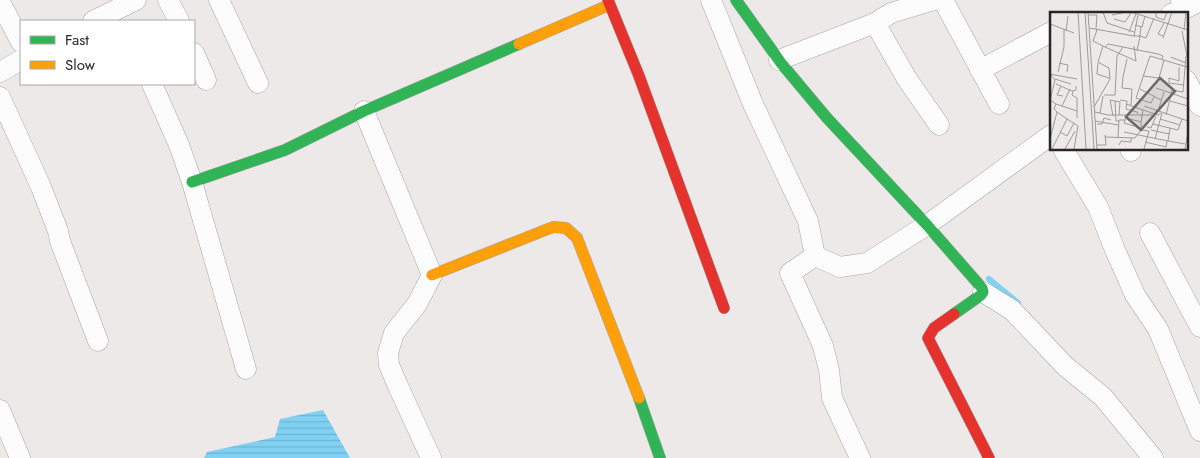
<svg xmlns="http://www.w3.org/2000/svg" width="1200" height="458" font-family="Jost,sans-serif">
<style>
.water{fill:url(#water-rules)}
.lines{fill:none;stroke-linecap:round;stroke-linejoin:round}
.stream{stroke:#80d1f3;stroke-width:6}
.street-casing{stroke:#a8a6a6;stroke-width:21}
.fast-casing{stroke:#a8a6a6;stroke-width:12}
.slow-casing{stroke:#a8a6a6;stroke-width:12}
.jam-casing{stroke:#a8a6a6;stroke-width:12}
.street{stroke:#fcfcfc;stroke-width:20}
.fast{stroke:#30b455;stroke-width:11}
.slow{stroke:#ff9f0a;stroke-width:11}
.jam{stroke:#e5322d;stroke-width:11}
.inset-road{fill:none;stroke:#9e9b9a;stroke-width:1}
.view{fill:#6d6a6a;fill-opacity:0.15;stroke:#6d6a6a;stroke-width:2.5}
.inset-edge{fill:none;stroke:#282626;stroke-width:2.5}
</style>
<defs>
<pattern id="water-rules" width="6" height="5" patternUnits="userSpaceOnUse" patternTransform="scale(1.25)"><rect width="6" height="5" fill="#80d1f3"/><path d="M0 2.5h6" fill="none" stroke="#6fb3d0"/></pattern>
</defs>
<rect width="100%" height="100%" fill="#ece9e8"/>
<path class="water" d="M323,410L350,458H204L207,452L275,437L280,419Z"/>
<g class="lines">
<path class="stream" d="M989,279L1018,303"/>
<defs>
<g id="street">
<path d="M168,0L179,21"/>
<path d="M219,0L258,83"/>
<path d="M711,0L753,104L808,221L815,256L840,267L867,263L927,225L1051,135"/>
<path d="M943,0L999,104"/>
<path d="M0,2L21,42"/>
<path d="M1184,9L1200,1"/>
<path d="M1171,14L1184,9L1181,0"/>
<path d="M93,21L136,0"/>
<path d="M875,23L907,79L939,125"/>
<path d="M194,53L206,80"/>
<path d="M779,60L875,23L891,13L934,0"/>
<path d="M980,70L1051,32"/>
<path d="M0,72L21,60"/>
<path d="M1186,80L1200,106"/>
<path d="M152,84L179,145L192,182L246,369"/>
<path d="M0,97L41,187L58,231L60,241L98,341"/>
<path d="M364,111L432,275L417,304L394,333L388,353L389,365L398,386L431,458"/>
<path d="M1063,149L1098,207L1115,250L1135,295L1158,329L1200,431"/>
<path d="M1130,149L1131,151"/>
<path d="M1150,233L1200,327"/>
<path d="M815,256L790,273L823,346L829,370L832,398L860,458"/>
<path d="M983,292L1012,310L1065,366L1103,397L1153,458"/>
<path d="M0,410L20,458"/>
</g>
<g id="fast">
<path d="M736,0L781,63L827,118L927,225L982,288L983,292L981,295L954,314"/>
<path d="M192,182L285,150L364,111L519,44"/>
<path d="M639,398L660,458"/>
</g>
<g id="slow">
<path d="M519,44L609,5"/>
<path d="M432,275L553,227L566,228L577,238L639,398"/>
</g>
<g id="jam">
<path d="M608,0L639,76L724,308"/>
<path d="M954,314L934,328L928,338L989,458"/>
</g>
</defs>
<use href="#street" class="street-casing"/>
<use href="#fast" class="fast-casing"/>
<use href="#slow" class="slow-casing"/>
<use href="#jam" class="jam-casing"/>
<use href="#street" class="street"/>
<use href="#fast" class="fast"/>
<use href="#slow" class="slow"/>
<use href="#jam" class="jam"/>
</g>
<g transform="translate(1050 12)">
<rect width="138" height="138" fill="#ece9e8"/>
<path class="inset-road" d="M28,0L36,137M35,0L44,137M38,0L47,137M53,0L57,11L84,20M81,0L138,18M106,0V5L114,8L117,0M38,3H47L46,17M62,3L77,0M64,7L75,10L81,1M0,12L24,21M85,13L92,15L95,4M91,14L90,24L96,26L104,6M39,16L84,24L88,3M47,18L43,29L55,35L58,32L108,42L113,44L112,47M134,18L136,0M16,19L18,4M132,19L137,44M79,20L86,2M84,24H90L87,39M113,24L108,22L114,11M113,26L122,0M55,35L86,49L84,34M100,44L86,86L101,91L104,85M100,44L137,55M121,45L136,51M9,51L18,53L17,60M48,51L47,62L59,66M129,55V69L119,66V71L134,73M8,60L14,35V17M0,62L5,68L0,88L6,92L4,97L7,100L0,127M0,62L27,67M93,64L109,66L114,48M73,65L72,76L82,77L81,93M73,65L77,47M5,67L21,72M6,72L22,79L26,78V74M11,74L7,83L13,84M106,76L138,87M90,77L111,88M23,79L22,83L27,86V99M54,83H65L67,44L73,35M70,88L77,89L76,97L87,100L88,103H102M65,89L66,109H69M120,89L138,94M6,92L27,99V106M76,92L93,98M12,94L20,77M94,94L138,109M44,95L60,67L59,56L48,50L53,34M108,99L114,80M45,100L58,103H87M50,101L53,84M116,103L122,78L133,80L136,44M63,104L60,88L70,90L69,103M17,107L28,114L24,137M110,107L130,113M45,109L68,113M91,110V118L99,119L94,137M47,112H52L54,106L61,108M103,112L128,118L132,107M97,115L101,116L106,104M91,116L74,111L76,106L91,110L93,98L108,103L111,101M120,116L118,129L135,132M101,118L119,122M10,120L17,124L24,111M74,120L118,129M55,125L85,126L91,118M68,125L69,108H75M105,127L112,101M95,130L116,135L117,129M47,133H56L55,123M69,133L71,129L81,130V126M2,137L17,107L7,100M15,137L25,119M135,137L138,120"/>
<path class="view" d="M110,66L125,79L91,118L76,105Z"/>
<rect width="138" height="138" class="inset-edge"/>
</g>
<rect x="20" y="20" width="175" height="65" fill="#ffffff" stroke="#a9a8a8"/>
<rect x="30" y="36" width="25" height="8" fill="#30b455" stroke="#a9a8a8"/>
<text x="65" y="45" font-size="15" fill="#282626">Fast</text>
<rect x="30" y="61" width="25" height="8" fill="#ff9f0a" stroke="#a9a8a8"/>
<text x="65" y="70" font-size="15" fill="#282626">Slow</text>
</svg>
